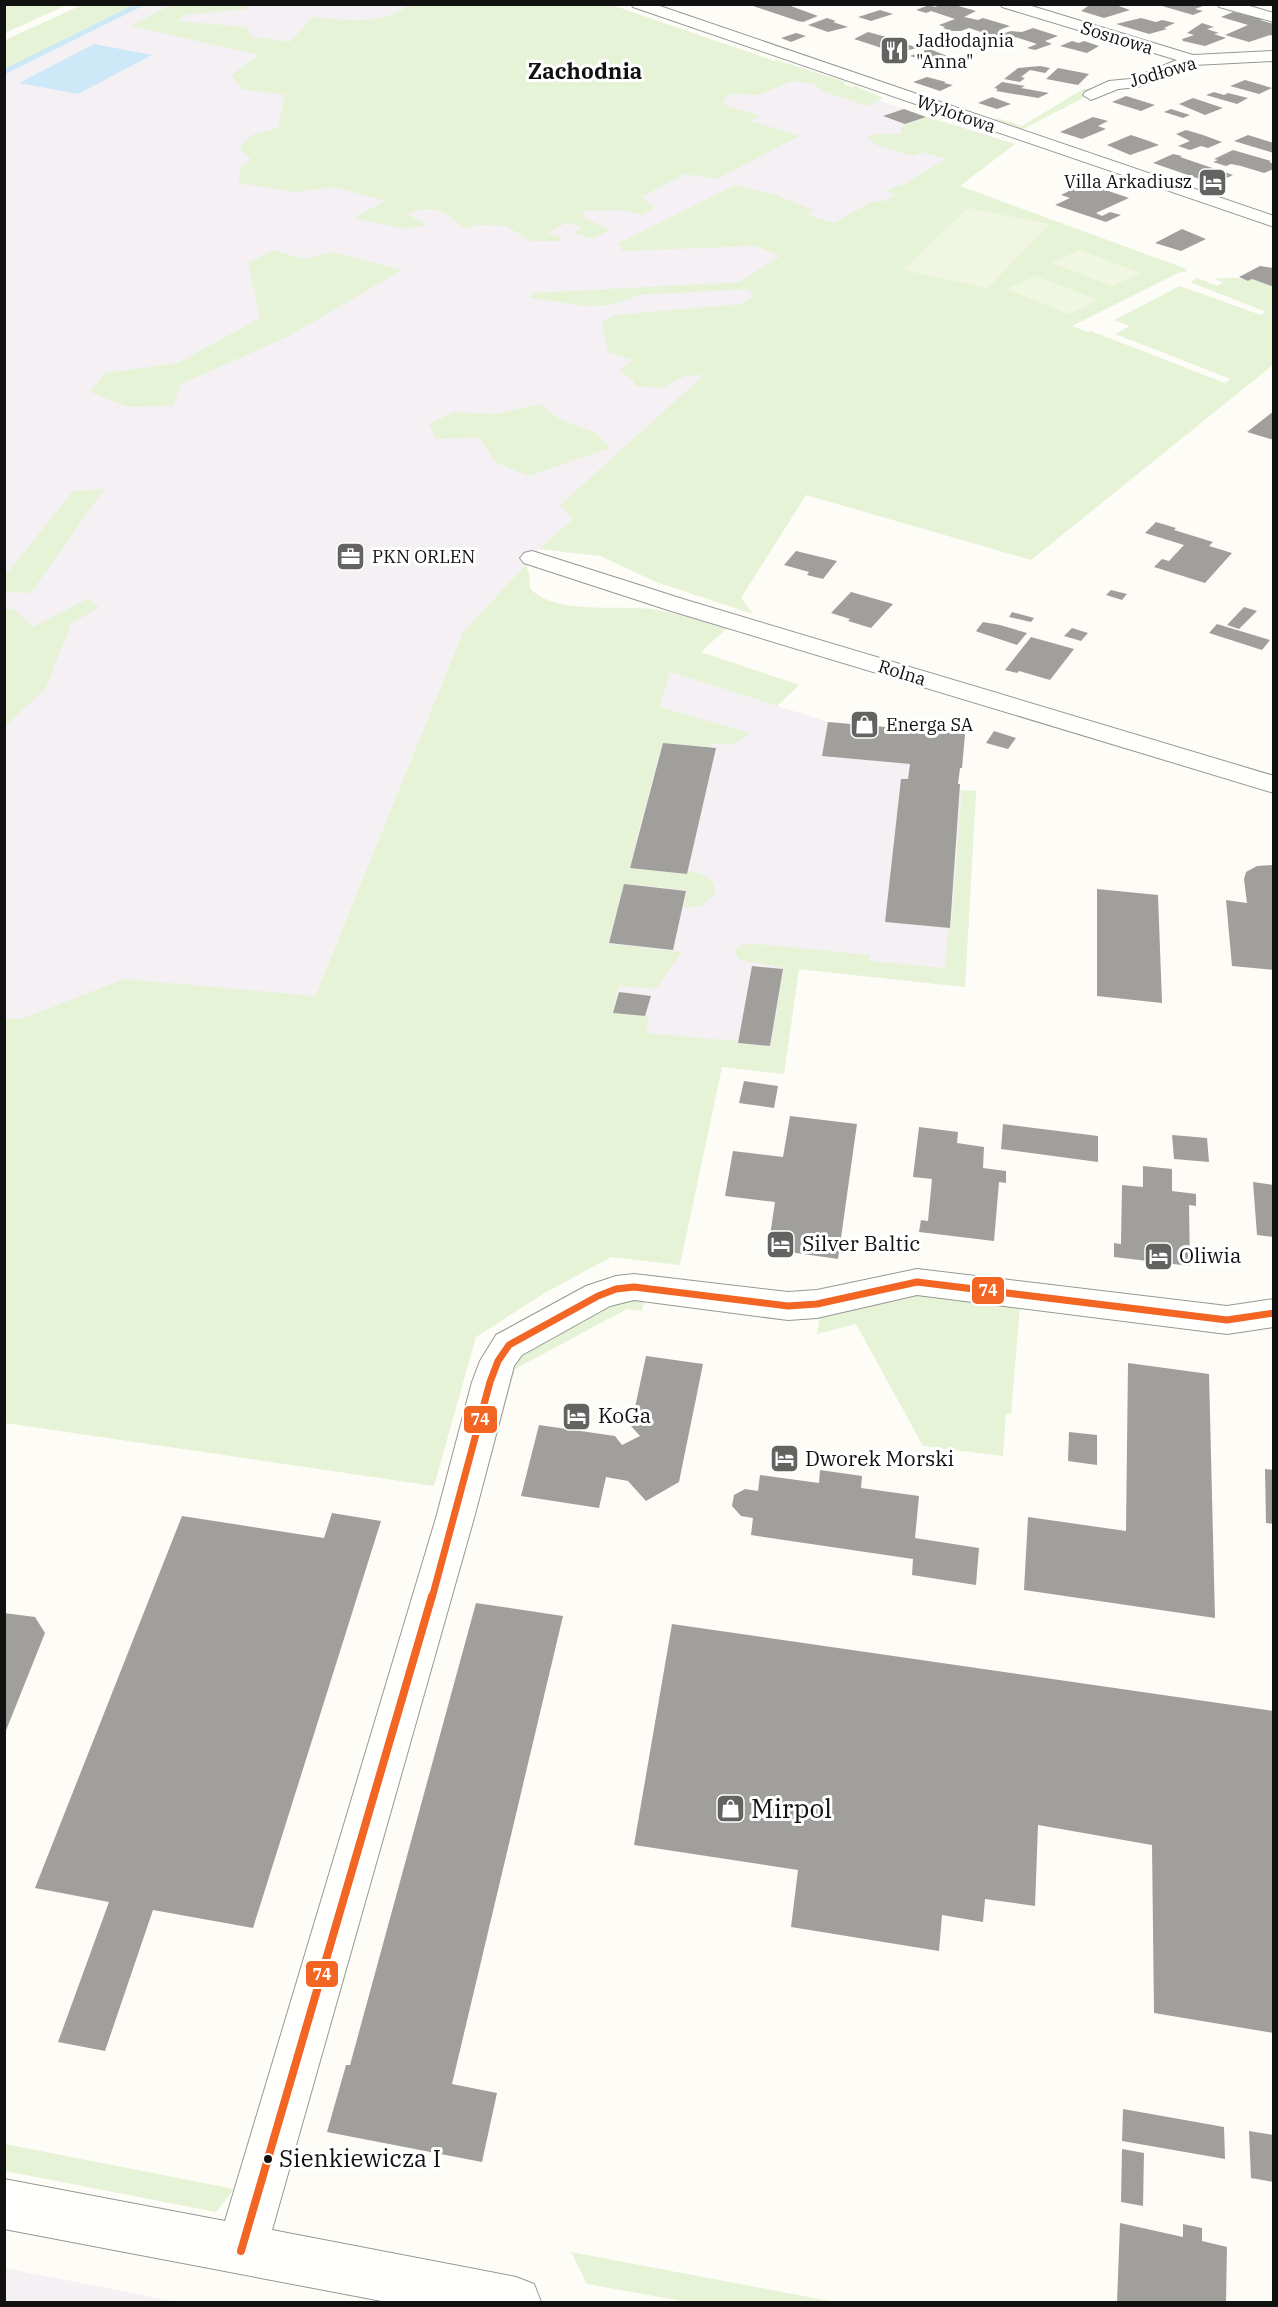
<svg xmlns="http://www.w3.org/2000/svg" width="1278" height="2307" font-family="'IBM Plex Serif',serif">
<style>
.industrial{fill:#f5f0f3}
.green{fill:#e7f3d7}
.pitch{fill:#f0f6e1}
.water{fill:#cde8f7}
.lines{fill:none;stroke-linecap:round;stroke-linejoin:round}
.stream{stroke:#cde8f7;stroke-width:5}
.building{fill:#a19f9c}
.minor-casing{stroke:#979795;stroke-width:2}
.minor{fill:#fffffe;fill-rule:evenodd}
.bus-1-far1-casing{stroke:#fff;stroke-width:11}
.bus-1-casing{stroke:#fff;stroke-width:13}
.bus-1-far1{stroke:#f26522;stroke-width:7}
.bus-1{stroke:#f26522;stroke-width:8}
.bus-dot{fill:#111;stroke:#fff;stroke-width:2}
.labels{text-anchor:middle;stroke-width:6;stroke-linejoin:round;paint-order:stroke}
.far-street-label{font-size:18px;fill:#111;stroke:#fff}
.far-poi-label{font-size:18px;fill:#111;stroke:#fff;text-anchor:start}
.poi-label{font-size:21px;fill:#111;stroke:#fff;text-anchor:start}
.far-district-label{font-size:22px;font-weight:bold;fill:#111;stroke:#fff}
.near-bus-label{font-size:24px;fill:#111;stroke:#fff;text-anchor:start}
.near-poi-label{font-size:26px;fill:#111;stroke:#fff;text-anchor:start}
.line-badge{stroke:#fff;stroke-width:2}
.badge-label{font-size:16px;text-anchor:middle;font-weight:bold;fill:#fff}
</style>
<rect width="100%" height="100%" fill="#fdfcf7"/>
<g class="industrial">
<path d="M94,5H604L927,117L992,136L543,545L463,632L217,1236L5,1281V48Z"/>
<path d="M670,672L828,722L965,734L962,768H960L958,784H960V790L976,791L965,987L799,969L784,1074L561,1047Z"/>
<path d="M4,2268L132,2293L177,2302H5Z"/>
</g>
<g class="green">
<path d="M5,4H67V5L5,33Z"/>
<path d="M84,4L136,5L5,70V40Z"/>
<path d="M172,4L248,5V9L184,15L178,21L246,27L252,37L290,42L313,17C339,20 389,26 407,5H612L774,61L777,60L846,82L843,84L852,87L856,86L883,98L867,106L825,92L814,84L792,81L759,95L730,94L722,101L727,106L760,116L751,121L800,136L716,179L685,174L641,197L655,207L642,215L620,210L582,211L586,219L611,230L592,239L575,233L581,227L568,222L548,233L562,238L559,241H530L507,226L477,225L464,229C447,211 431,203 407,214L427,225L405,229L354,218L385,201L335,187L295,192L239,183L240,168L251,160L239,147L252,135L278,128L285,95L242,89L231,75L259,55L131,26Z"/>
<path d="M1095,88L1089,95L1023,129L994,119L997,118L1022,126L1083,89Z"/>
<path d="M927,117L1015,144L960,186L1184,268L1188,271L1178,273L1072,326L1088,332L1091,331L1225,383L1231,379L1115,334L1130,326L1114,320L1180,286L1261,315L1266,312L1192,283L1191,281L1197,278L1218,286L1223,282L1214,279C1227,278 1236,276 1248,281L1252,279L1273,287V365L1031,560L806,495L741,598L753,614L656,582L600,556L539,549L572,519L560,505L704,375L685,376L662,388L635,386L633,380L619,371L633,360L608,352L602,323L613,315L742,304L754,295L747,289L639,295L611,305L587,306L529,298L533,293L740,282L780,256L755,246L622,251L619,243L735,185L777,195L813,210L807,215L834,223L871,202L885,201L895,194L884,191L904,184L946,159L922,152L913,156L879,146L867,139L874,134H901V127Z"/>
<path d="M274,250L303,259L333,252L402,270L289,336L181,384L173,406L128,407L90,392L105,373L178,363L260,318L248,263Z"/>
<path d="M540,404L559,419L596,433L610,448L528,476L495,462L480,438L436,439L429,424L454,412L496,414Z"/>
<path d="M104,489L31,593L5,592V576L73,491Z"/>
<path d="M526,564L529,573L530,588C553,615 617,605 651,609C677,613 702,621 727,628L701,652L799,685L777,706L670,672L660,707L750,733L733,745L712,743L711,747L662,743L629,868L688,874L689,871C702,873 716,878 715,894L701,906L684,908L687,890L624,884L608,944L682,952L656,989L619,986L612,1013L649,1017L646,1033L736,1041L737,1043L771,1047L784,968L740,960L734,951L741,945L756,944L870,955V961L945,968L948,929H951L962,790L976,791L965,987L799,969L784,1074L722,1067L680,1265L611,1257L543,1294L476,1337L434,1486L5,1423V1019L24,1018L124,979L315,996L463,632Z"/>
<path d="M87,599L99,607L71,624L45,689L5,726V609H14L33,627Z"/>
<path d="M912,1292L1020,1306L1011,1414H1006L1003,1456L923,1446L856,1324L817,1334L820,1313Z"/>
<path d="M646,1296L642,1311L627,1309L515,1369L477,1509L474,1503L516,1355L614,1299Z"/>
<path d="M4,2144H5L234,2189L216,2212L5,2171Z"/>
<path d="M571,2252L835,2302H687L587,2284Z"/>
</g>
<g class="pitch">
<path d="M968,208L1049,224L988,288L903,270Z"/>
<path d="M1080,250L1141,273L1112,286L1051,263Z"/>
<path d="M1036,276L1098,300L1069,314L1006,289Z"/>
</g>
<path class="water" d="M94,44L152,55L78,94L19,83Z"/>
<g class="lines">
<path class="stream" d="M4,72L141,4"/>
</g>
<g class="building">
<path d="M758,4L788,5L818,16L803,22L798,21L753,6Z"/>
<path d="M942,4L955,5L976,11L964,17L978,20L983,18L1010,26L999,30L1002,31L999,33L1002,34L1011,31L1022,32L1033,28L1058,36L1045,41L1052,44L1035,50L1027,48L1037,44L1012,36L1002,40L994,37L984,41L976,38L987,34L969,28L961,31H951L943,28L945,27L939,25L955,19L931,11L926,13L916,10L929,5L935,7Z"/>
<path d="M1091,4H1113L1130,10L1104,18L1081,11Z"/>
<path d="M1166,4H1198L1203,6L1195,9L1203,11L1193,15L1162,6Z"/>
<path d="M880,10L893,14L871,21L858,17Z"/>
<path d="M1233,12L1263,19L1260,20L1274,24V36L1270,35L1249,42L1225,35L1248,25L1221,17Z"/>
<path d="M827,18L836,21L833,22L848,27L828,32L808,25Z"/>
<path d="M1141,18L1156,22L1162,20L1175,23L1164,28L1167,29L1149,34L1116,24Z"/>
<path d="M1202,23L1214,27L1207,29L1219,33L1214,34L1226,38L1205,46L1183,41L1182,39L1194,35L1187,33Z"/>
<path d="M868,32L894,39L917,48L897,53L854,39Z"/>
<path d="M796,33L806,36L791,42L781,38Z"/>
<path d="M1072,41L1079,43L1084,41L1099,46L1087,53L1060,46Z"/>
<path d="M928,49H934L932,50L952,58L935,64L910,56Z"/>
<path d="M1040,66L1050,68L1045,73L1030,70L1021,77L1025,78L1020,82L1004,79L1018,68Z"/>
<path d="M1058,68L1089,74L1078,85L1046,79Z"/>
<path d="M927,77L946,82L944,83L953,85L940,91L913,82Z"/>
<path d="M1245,80L1252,82L1272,88L1259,94L1230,86Z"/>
<path d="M1002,82L1025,86L1021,88L1049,93L1038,98L996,91L998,89L994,88Z"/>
<path d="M1214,92L1224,95L1228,93L1248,98L1237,104L1206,95Z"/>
<path d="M1126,96L1155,105L1141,111L1112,102Z"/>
<path d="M992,97L1011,104L997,109L978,103Z"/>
<path d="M1193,98L1223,108L1205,115L1179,104Z"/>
<path d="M904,109L926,117L905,124L883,116Z"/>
<path d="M1171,109L1190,115L1183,118L1164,112Z"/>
<path d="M1093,117L1108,121L1098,126L1106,129L1082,139L1060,132Z"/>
<path d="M1186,130L1203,135L1222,142L1208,148L1201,146L1190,150L1178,146L1190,141L1176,134Z"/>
<path d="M1131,135L1149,141L1159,145L1130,155L1107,145Z"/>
<path d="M1248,135L1274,143V153L1234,141Z"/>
<path d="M1233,150L1271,161L1269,162L1274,164V169L1264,173L1241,166L1231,164L1226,166L1213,162L1218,160L1214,159Z"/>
<path d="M1173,154L1182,156L1180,157L1233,175L1214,184L1153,163Z"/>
<path d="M1085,183L1129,198L1096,213L1102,216L1110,212L1121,215L1106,222L1055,205L1070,198L1061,195Z"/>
<path d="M1182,229L1206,239L1181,251L1155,243Z"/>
<path d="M1260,266L1274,268V287L1252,279L1248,281L1239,277Z"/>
<path d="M1274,411V440L1247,432Z"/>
<path d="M1156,522L1176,528L1174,530L1213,542L1209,546L1232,553L1205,583L1154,567L1162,559L1169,561L1184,545L1145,533Z"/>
<path d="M796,551L837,561L823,579L807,575L809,572L784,565Z"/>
<path d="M1111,590L1127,594L1122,600L1106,595Z"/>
<path d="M851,592L893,604L871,628L848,621L850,619L831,613Z"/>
<path d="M1244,607L1257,611L1239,629L1227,625Z"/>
<path d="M1012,612L1034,618L1031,622L1009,617Z"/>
<path d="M983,622L1000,625L1027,633L1017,645L978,632L976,631Z"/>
<path d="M1217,624L1270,640L1262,650L1209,633Z"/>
<path d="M1072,628L1088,633L1081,641L1064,636Z"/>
<path d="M1031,637L1074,649L1050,680L1019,671L1017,673L1005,670Z"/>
<path d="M828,722L965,734L962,768H960L958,784H960L950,928L885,922L901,779H908L910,764L822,756Z"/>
<path d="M994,731L1016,738L1008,749L986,743Z"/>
<path d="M663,743L716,748L687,874L630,868Z"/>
<path d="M1274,865V970L1232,966L1226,900L1247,903L1244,879L1246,872L1257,866Z"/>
<path d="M624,884L686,891L673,950L609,943Z"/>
<path d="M1097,889L1158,895L1162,1003L1097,996Z"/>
<path d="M752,966L783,969L770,1046L738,1043Z"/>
<path d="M619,992L651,996L645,1016L613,1013Z"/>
<path d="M744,1081L778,1086L774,1108L739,1103Z"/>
<path d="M790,1116L857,1124L838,1259L768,1249L775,1202L725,1196L733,1151L783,1157Z"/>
<path d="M1003,1124L1098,1136V1162L1001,1149Z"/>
<path d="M919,1127L958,1132L957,1143L984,1147L983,1168L1006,1171V1183L999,1182L994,1241L919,1232L921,1220L928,1221L932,1179L913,1177Z"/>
<path d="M1172,1135L1207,1138L1209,1162L1174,1159Z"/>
<path d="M1143,1166L1172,1169V1191L1196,1194V1206L1189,1205L1190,1266L1114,1257V1243L1121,1244L1122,1185L1143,1187Z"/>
<path d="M1253,1182L1274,1185V1237L1257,1235Z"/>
<path d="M646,1356L703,1364L679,1482L646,1501L628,1481L606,1477L599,1508L521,1496L539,1425L615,1436L622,1445L640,1436L631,1426Z"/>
<path d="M1128,1363L1209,1374L1215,1618L1024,1590L1028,1517L1126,1531Z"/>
<path d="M1069,1432L1097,1435V1465L1068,1461Z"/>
<path d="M1265,1469L1274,1470V1524L1266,1523Z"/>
<path d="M820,1470L862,1476L861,1488L919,1496L915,1538L979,1548L976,1585L912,1575L913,1559L751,1535L753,1518L741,1516L732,1506L734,1495L745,1489L758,1491L760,1475L819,1483Z"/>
<path d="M332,1513L381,1521L253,1928L153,1910L105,2051L58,2042L109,1902L35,1888L182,1516L324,1538Z"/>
<path d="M476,1603L563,1616L452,2084L497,2093L482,2162L327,2132L346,2065H350Z"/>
<path d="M4,1613L35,1617L45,1633L5,1733Z"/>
<path d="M672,1624L1274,1711V2033L1154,2013L1152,1845L1038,1825L1035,1906L985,1899L983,1922L942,1915L939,1951L791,1927L798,1870L634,1845Z"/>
<path d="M1123,2109L1224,2127L1225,2159L1122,2141Z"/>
<path d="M1249,2131L1274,2135V2182L1251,2178Z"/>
<path d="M1122,2149L1144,2153L1143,2206L1121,2202Z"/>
<path d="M1120,2223L1183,2237V2224L1202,2228V2241L1227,2247L1226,2302H1117Z"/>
</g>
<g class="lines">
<defs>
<g id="minor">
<path d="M631,4H654L1274,216V227L633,7Z"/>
<path d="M1000,4H1025L1193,55L1274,51V61L1194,65L1138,87L1118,89L1091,100L1083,95L1085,92L1109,81L1130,79L1177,60L1002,7Z"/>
<path d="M1217,4H1243L1274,13V22L1219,7Z"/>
<path d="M532,551L686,600L1274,776V793L668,610L524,563L520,558L524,553Z"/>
<path d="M917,1269L1227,1306L1274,1299V1327L1227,1334L917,1295L817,1318L788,1320L634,1300L610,1306L522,1355L514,1366L474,1518L272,2230L516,2277L534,2284L541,2302H387L4,2229V2179L225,2221L436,1518L472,1382L480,1361L496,1335L586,1286L616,1276L634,1274L788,1292L817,1290Z"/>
</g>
</defs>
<use href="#minor" class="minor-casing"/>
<use href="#minor" class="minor"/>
<defs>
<path id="bus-1-far1" d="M432,1598L490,1382L498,1361L509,1345L598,1296L616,1289L634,1287L788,1306L817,1304L917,1282L1227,1320L1274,1313"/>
<path id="bus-1" d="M241,2251L432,1596"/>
</defs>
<use href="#bus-1-far1" class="bus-1-far1-casing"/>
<use href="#bus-1" class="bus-1-casing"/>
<use href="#bus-1-far1" class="bus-1-far1"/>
<use href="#bus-1" class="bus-1"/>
</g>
<defs>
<symbol id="restaurant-square" viewBox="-11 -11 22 22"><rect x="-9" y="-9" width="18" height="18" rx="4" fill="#646362" stroke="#fff"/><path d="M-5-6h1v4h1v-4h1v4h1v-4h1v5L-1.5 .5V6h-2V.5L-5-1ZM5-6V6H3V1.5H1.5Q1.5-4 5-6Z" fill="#fff"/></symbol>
<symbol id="hotel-square" viewBox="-11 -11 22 22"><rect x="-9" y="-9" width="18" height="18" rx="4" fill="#646362" stroke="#fff"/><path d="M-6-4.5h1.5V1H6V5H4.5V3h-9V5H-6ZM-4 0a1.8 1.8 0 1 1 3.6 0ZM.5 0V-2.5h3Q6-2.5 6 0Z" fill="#fff"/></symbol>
<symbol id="office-square" viewBox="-11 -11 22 22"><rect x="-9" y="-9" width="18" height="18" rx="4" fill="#646362" stroke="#fff"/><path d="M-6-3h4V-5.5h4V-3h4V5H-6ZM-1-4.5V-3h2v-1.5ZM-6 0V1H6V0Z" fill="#fff"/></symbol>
<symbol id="shop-square" viewBox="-11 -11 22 22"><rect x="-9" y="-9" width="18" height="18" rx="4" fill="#646362" stroke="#fff"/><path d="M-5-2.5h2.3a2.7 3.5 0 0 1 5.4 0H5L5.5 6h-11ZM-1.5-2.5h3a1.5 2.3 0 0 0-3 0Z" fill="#fff"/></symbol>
</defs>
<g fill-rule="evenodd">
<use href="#restaurant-square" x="878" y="34" width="33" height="33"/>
<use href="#hotel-square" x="1196" y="166" width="33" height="33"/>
<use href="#office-square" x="334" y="540" width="33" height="33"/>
<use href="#shop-square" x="848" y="708" width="33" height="33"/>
<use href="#hotel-square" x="764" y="1228" width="33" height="33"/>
<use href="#hotel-square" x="1142" y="1240" width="33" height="33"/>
<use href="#hotel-square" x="560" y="1400" width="33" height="33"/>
<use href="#hotel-square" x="768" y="1442" width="33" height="33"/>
<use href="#shop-square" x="714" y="1792" width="33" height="33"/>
</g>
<circle class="bus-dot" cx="268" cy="2159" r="5"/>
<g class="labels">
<g class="far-street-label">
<text transform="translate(1117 38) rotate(17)" y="6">Sosnowa</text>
<text transform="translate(1163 72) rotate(-16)" y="6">Jodłowa</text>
<text transform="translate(956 114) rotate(19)" y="6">Wylotowa</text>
<text transform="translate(902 673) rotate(17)" y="6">Rolna</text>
</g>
<g class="far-poi-label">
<text x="916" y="47">Jadłodajnia<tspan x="916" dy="21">"Anna"</tspan></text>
<text x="1192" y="188" text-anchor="end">Villa Arkadiusz</text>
<text x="372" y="563">PKN ORLEN</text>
<text x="886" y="731">Energa SA</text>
</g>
<g class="poi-label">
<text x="802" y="1251">Silver Baltic</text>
<text x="1179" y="1263">Oliwia</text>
<text x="598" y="1423">KoGa</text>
<text x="805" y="1466">Dworek Morski</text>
</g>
<g class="far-district-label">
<text x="585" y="79">Zachodnia</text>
</g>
<g class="near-bus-label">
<text x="279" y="2167">Sienkiewicza I</text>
</g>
<g class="near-poi-label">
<text x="751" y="1818">Mirpol</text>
</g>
</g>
<g class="line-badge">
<rect x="971" y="1276" width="34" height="29" rx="6" fill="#f26522"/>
<rect x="463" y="1405" width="35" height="29" rx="6" fill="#f26522"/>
<rect x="305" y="1960" width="34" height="28" rx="6" fill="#f26522"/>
</g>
<g class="badge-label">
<text x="988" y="1296">74</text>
<text x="480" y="1425">74</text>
<text x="322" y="1980">74</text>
</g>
<rect width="1278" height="2307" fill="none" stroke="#111111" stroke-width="12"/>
</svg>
